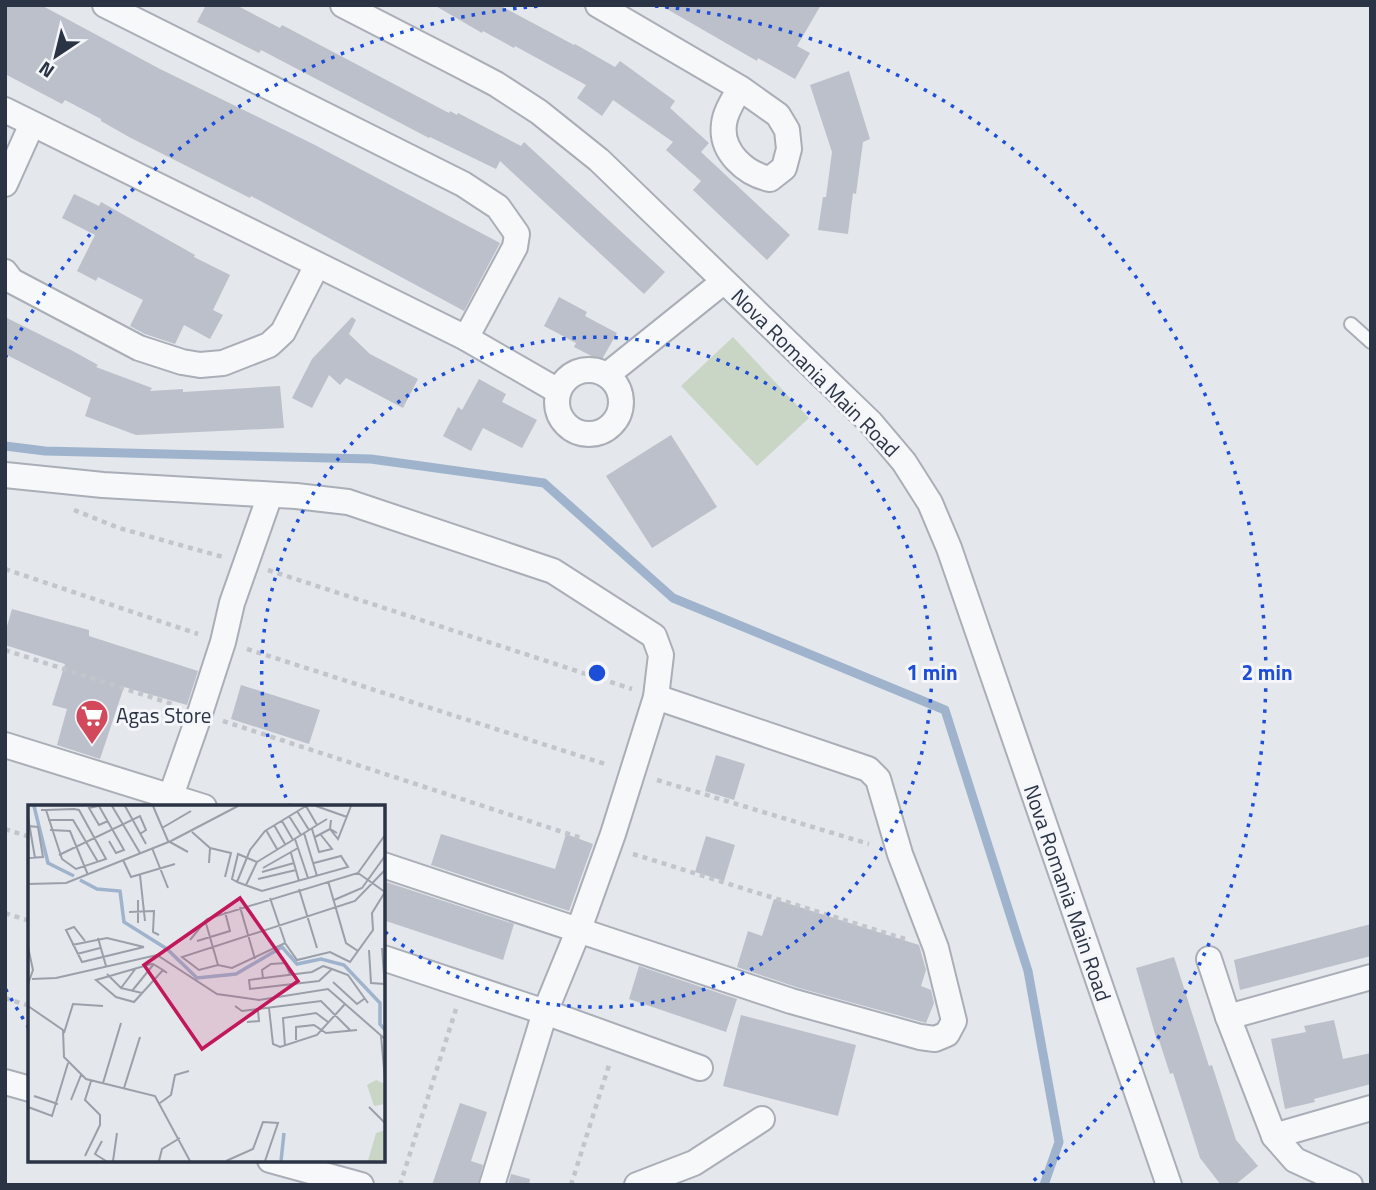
<svg xmlns="http://www.w3.org/2000/svg" width="1376" height="1190" font-family="'Titillium Web',sans-serif">
<style>
.green{fill:#c9d6c5}
.lines{fill:none;stroke-linecap:round;stroke-linejoin:round}
.stream{stroke:#9fb4cc;stroke-width:9}
.building{fill:#bbc0ca}
.lane-casing{stroke:#a9aeb7;stroke-width:16}
.street-casing{stroke:#a9aeb7;stroke-width:28}
.path{stroke:#c2c5cb;stroke-width:4.5;stroke-dasharray:5 5;stroke-linecap:butt}
.lane{stroke:#f7f8fa;stroke-width:12}
.street{stroke:#f7f8fa;stroke-width:24}
.ring{fill:none;stroke:#1d4ed8;stroke-width:3.5;stroke-dasharray:3.5 7}
.labels{text-anchor:middle;stroke-width:6;stroke-linejoin:round;paint-order:stroke}
.street-label{font-size:21px;fill:#2b3445;stroke:#f4f6f9}
.poi-label{font-size:21px;fill:#2b3445;stroke:#f4f6f9;text-anchor:start}
.inset-river{fill:none;stroke:#9fb4cc;stroke-width:3.5}
.inset-road{fill:none;stroke:#9a9fa9;stroke-width:2}
.view{fill:#c2185b;fill-opacity:0.15;stroke:#c2185b;stroke-width:3.5}
.inset-edge{fill:none;stroke:#2b3445;stroke-width:3.5}
.centre{fill:#1d4ed8;stroke:#f4f6f9;stroke-width:3.5}
.ring-label{font-size:21px;text-anchor:middle;font-weight:bold;fill:#1d4ed8;stroke:#f4f6f9;stroke-width:6;stroke-linejoin:round;paint-order:stroke}
</style>
<rect width="100%" height="100%" fill="#e4e7ec"/>
<path class="green" d="M733,337L809,418L757,466L681,386Z"/>
<g class="lines">
<path class="stream" d="M5,446L45,451L371,459L544,483L673,598L945,710L1028,971L1059,1142L1044,1185"/>
</g>
<g class="building">
<path d="M5,5H41L160,69L313,144L500,243L464,311L251,196L250,198L129,137L101,121V119L65,100L62,104L5,74Z"/>
<path d="M206,5H236L280,28L282,25L449,113L450,111L457,115L458,113L521,146L524,142L665,272L644,294L500,161L496,169L430,137L429,138L261,50L259,53L197,22Z"/>
<path d="M434,5H499L574,45L575,44L615,67L620,61L675,101L670,108L709,143L701,152L790,235L767,260L693,190L701,181L666,150L673,142L613,100L602,116L577,98L586,85L515,46L514,48L483,31L482,33Z"/>
<path d="M660,5H821L797,46L810,53L795,79L758,58L757,61Z"/>
<path d="M849,71L870,139L863,142L856,194L853,193L848,234L818,230L823,197H826L832,152L810,85Z"/>
<path d="M74,194L99,206L101,202L195,255L194,257L230,275L213,310L223,315L210,339L184,325L175,344L145,334L130,326L143,300L98,277L96,281L77,271L95,235L62,218Z"/>
<path d="M559,297L587,312L585,316L617,333L601,361L574,347L576,343L544,326Z"/>
<path d="M5,317L71,350L98,365L96,367L152,388L150,391L183,389V392L280,386L284,428L136,435L85,416L91,398L5,354Z"/>
<path d="M352,317L356,320L349,334L370,354L418,379L403,408L346,378L340,385L329,375L312,408L292,398L312,359Z"/>
<path d="M479,379L506,394L502,402L537,420L522,448L483,428L471,451L443,436L458,407L462,410Z"/>
<path d="M671,435L717,507L652,548L606,476Z"/>
<path d="M12,609L89,630V636L198,671L187,705L124,687L100,759L57,745L67,709L52,705L65,664L5,645V633Z"/>
<path d="M241,685L320,710L309,744L231,719Z"/>
<path d="M716,755L745,764L734,800L705,791Z"/>
<path d="M441,834L555,869L566,834L593,844L569,911L431,865Z"/>
<path d="M706,836L735,845L724,881L695,872Z"/>
<path d="M383,881L514,924L503,960L383,920Z"/>
<path d="M774,899L919,945L926,970L921,986L931,990L934,1003L926,1023L799,988L737,967L748,931L762,936Z"/>
<path d="M1371,924V956L1240,990L1234,960Z"/>
<path d="M1174,957L1209,1066L1212,1065L1236,1140L1258,1166L1235,1185H1221L1200,1158L1173,1073L1170,1074L1159,1040L1157,1041L1136,968Z"/>
<path d="M639,966L737,999L726,1032L629,999Z"/>
<path d="M741,1015L856,1045L838,1116L723,1086Z"/>
<path d="M1334,1020L1343,1059L1371,1053V1084L1314,1099L1315,1102L1285,1109L1271,1039L1306,1032L1304,1026Z"/>
<path d="M460,1103L487,1112L471,1161L483,1165L478,1185H432Z"/>
<path d="M511,1174L530,1179L529,1185H508Z"/>
</g>
<g class="lines">
<defs>
<path id="lane" d="M1351,324L1371,342"/>
<g id="street">
<path d="M343,5L456,63L496,84L539,112L599,160L871,423L904,462L930,503L949,548L1169,1185"/>
<path d="M598,5L740,88L778,115L787,130L789,149L784,168L770,179C746,174 720,152 724,124C725,112 734,99 740,88"/>
<path d="M5,110L466,338L515,247L517,234L498,207L463,184L105,5"/>
<path d="M5,184L32,124"/>
<path d="M5,272L12,281L139,348L182,362L200,365L223,363L269,345L283,332L317,265"/>
<path d="M466,338L558,391"/>
<circle cx="589" cy="402" r="32"/>
<path d="M607,375L723,282"/>
<path d="M5,475L103,485L296,496L348,502L553,571L654,636L661,655L656,697L613,834L579,929L545,1012L492,1185"/>
<path d="M5,745L204,807"/>
<path d="M167,807L200,713L223,642L232,603L270,495"/>
<path d="M383,865L791,1001L920,1037L935,1039L947,1034L954,1021L936,948L900,854L878,779L868,769L656,697"/>
<path d="M383,958L545,1012L700,1068"/>
<path d="M1209,959L1228,1017L1274,1136L1295,1160L1350,1185"/>
<path d="M1228,1017L1371,977"/>
<path d="M5,1082L30,1089"/>
<path d="M1274,1136L1371,1108"/>
<path d="M270,1160L361,1185"/>
<path d="M637,1185L694,1163L762,1119"/>
</g>
</defs>
<use href="#lane" class="lane-casing"/>
<use href="#street" class="street-casing"/>
<g class="path">
<path d="M74,510L119,528L223,557"/>
<path d="M5,569L198,634"/>
<path d="M268,570L632,689"/>
<path d="M247,649L608,765"/>
<path d="M5,650L175,705"/>
<path d="M223,721L584,839"/>
<path d="M657,780L869,844"/>
<path d="M5,829L30,837"/>
<path d="M633,854L905,939"/>
<path d="M5,913L30,921"/>
<path d="M5,998L30,1006"/>
<path d="M400,1185L456,1009"/>
<path d="M571,1185L610,1062"/>
</g>
<use href="#lane" class="lane"/>
<use href="#street" class="street"/>
</g>
<g class="ring">
<path d="M290 807A335 335 0 1 1 384 931"/>
<path d="M29 1028A670 670 0 0 1 5 988M5 358A670 670 0 0 1 539 6M655 6A670 670 0 0 1 1032 1182"/>
</g>
<defs>
<symbol id="supermarket-pin" viewBox="-11 -11 22 30"><path d="M0 17L-7.5 6A9.5 9.5 0 1 1 7.5 6Z" fill="#d1495b" stroke="#f4f6f9"/><path d="M-6-5.5h2.5l.6 2H6L4.5 2H-2.5L-4.4-4H-6ZM-1.5 3.2a1.3 1.3 0 1 0 .1 0ZM3 3.2a1.3 1.3 0 1 0 .1 0Z" fill="#fff"/></symbol>
</defs>
<g fill-rule="evenodd">
<use href="#supermarket-pin" x="73" y="697" width="38" height="52"/>
</g>
<g class="labels">
<g class="street-label">
<text transform="translate(815 373) rotate(45)" y="7">Nova Romania Main Road</text>
<text transform="translate(1067 893) rotate(71)" y="7">Nova Romania Main Road</text>
</g>
<g class="poi-label">
<text x="116" y="723">Agas Store</text>
</g>
</g>
<g transform="translate(28 805)">
<rect width="357" height="357" fill="#e4e7ec"/>
<path d="M348,275L357,279V299L346,301L339,280ZM357,325V355L340,356L348,328Z" fill="#c9d6c5"/>
<path class="inset-river" d="M6,1L20,58L46,71M52,75L69,84L92,86L96,117L139,144L169,173L208,169L254,142L269,159L293,154L316,160L352,198V219L357,225M253,356L256,328"/>
<path class="inset-road" d="M70,1L61,3L71,20L80,16M71,1L96,45L88,48L81,36M84,1L112,48M97,1L118,39M125,1L140,36L160,47M278,1L289,20M288,1L319,12M13,5H18L46,4L51,5L78,54L48,64L34,54L18,5M269,6L281,25M261,11L273,30M0,12L7,53M20,15H45L70,57M303,15L302,24L310,34L323,1M254,16L265,35M246,20L257,39M0,21L10,22L15,52L0,53M134,23L163,6M284,24L291,47L304,44L293,30M22,25L42,26L60,70M238,25L249,44M164,27L182,43L181,58M276,28L289,71M287,32L302,24L309,28M267,34L280,73M124,43L140,83M182,43L203,48L197,72M263,48L271,76M31,50L112,11L118,25L112,29M95,55L103,72L147,59M229,57L299,14M235,63L270,43M357,65L327,96L154,152L171,165L190,160L204,163L257,138L269,155L302,147L322,157L345,125L344,108L357,87M234,67L266,58M330,68L357,87M112,70L117,116M230,74L268,65M300,76L318,138L330,146M209,77L234,86L320,62L313,51L286,58M209,77L222,45L237,26L278,1M209,77L204,74L210,49L229,57M0,79L38,78L143,36L210,1M218,80L229,57M271,84L289,143M242,93L257,137M306,95L334,83L357,51M212,102L227,154M101,107L126,106L125,127L131,130M177,115L190,160M110,118V95M70,133L78,161M162,135L179,114L330,68L357,30M57,136L46,122L38,125L54,157L116,142M169,136L202,126L197,107M44,140L79,133L116,142M0,142L5,165L0,179M354,143L357,183M341,145L343,178L357,179M49,149L72,143M295,161L304,164L291,176L222,184L221,175L284,167ZM304,164L320,170L340,198M135,165L106,197L88,192L68,175L123,159H125L135,165L139,168M79,169L93,183L108,163M235,173L234,165L243,159L257,158L262,169M4,174L28,173L129,150L189,189L231,195L300,184L357,234M305,177L329,199L336,194M93,183L114,188M104,186L125,160M0,201L35,225L36,252L58,274L127,291L162,356M207,201L214,206L293,196L322,225M241,203L245,239L252,242L289,230L317,199M219,217L231,216L230,206M36,228L45,199L75,201M353,231L357,275M268,235V222L286,220L298,228L329,225M257,241L255,213L288,208L300,217M75,278L93,218M96,283L112,232M6,291L30,299M43,295L53,270M132,298L143,290L147,270L161,266M0,302L24,311L40,258M341,302L357,318M74,336L67,349L78,356M57,351L72,320V310L57,295L63,276M85,356L89,328M131,356L134,344L152,333M198,356L225,344L235,317L250,318L237,356"/>
<path class="view" d="M212,93L270,176L174,244L116,160Z"/>
<rect width="357" height="357" class="inset-edge"/>
</g>
<circle cx="597" cy="673" r="10" class="centre"/>
<g class="ring-label">
<text x="932" y="680">1 min</text>
<text x="1267" y="680">2 min</text>
</g>
<rect width="1376" height="1190" fill="none" stroke="#2b3445" stroke-width="14"/>
<g transform="translate(56 56) rotate(215)" stroke="#f4f6f9" stroke-width="5" paint-order="stroke">
<path d="M0-5L12 26L0 18L-12 26Z" fill="#2b3445"/>
<text y="-10" font-size="19" font-weight="bold" text-anchor="middle" fill="#2b3445">N</text>
</g>
</svg>
